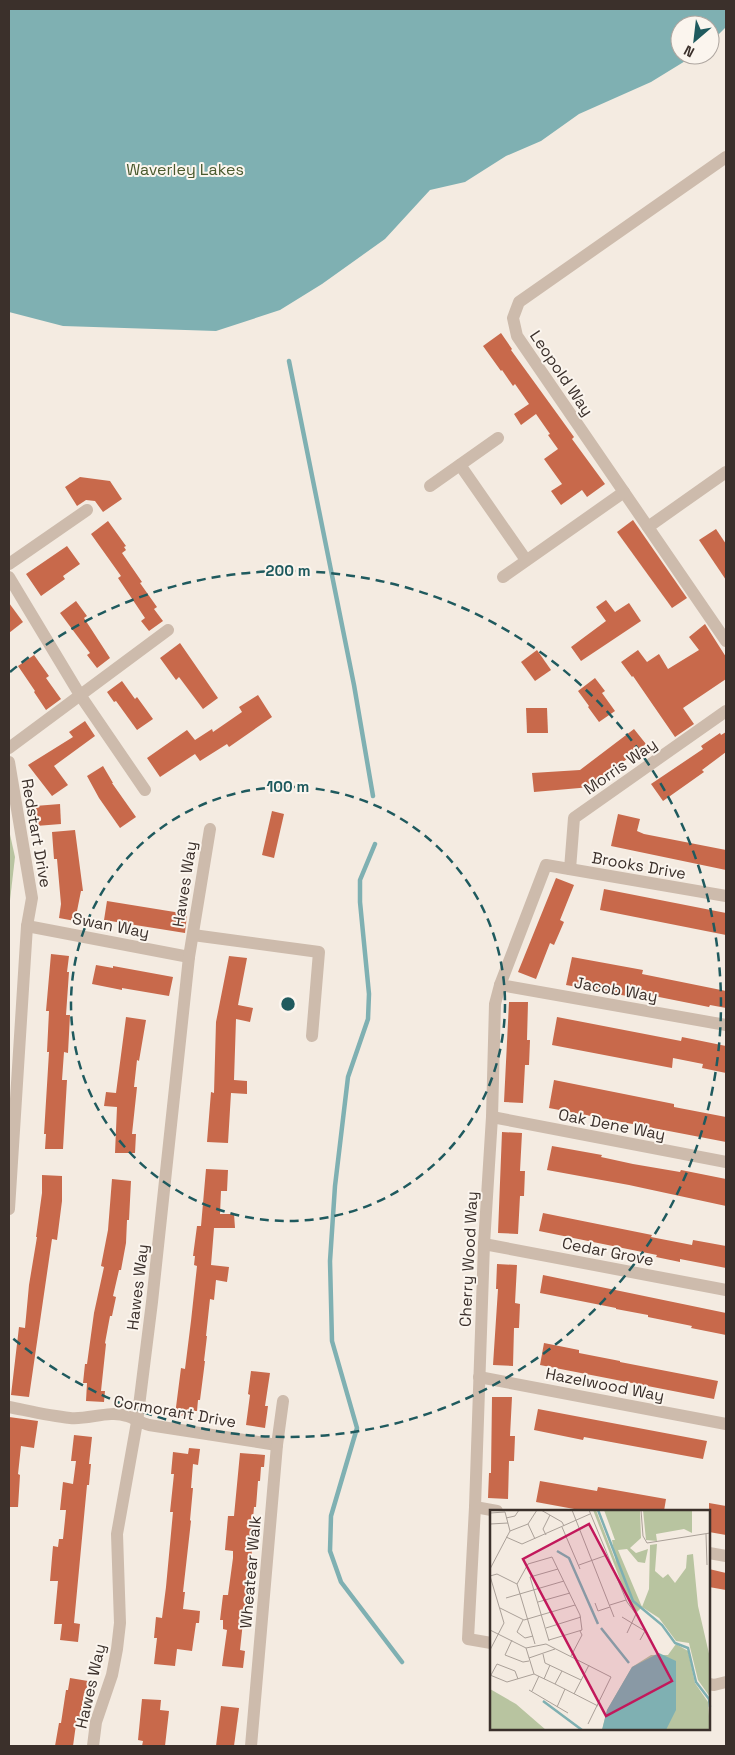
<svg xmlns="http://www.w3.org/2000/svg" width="735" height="1755" font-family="'Space Grotesk',sans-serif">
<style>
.green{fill:#b8c4a0}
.water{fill:#7fb0b2}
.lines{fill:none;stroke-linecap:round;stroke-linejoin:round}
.stream{stroke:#7fb0b2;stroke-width:4.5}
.building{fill:#c8694b}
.minor{stroke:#cdbbac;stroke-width:12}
.ring{fill:none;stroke:#1f5a5e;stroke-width:2.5;stroke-dasharray:9 6}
.labels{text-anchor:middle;stroke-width:4;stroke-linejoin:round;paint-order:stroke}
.park-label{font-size:16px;fill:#4a5a2e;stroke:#fbf5ee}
.street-label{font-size:16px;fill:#3b302b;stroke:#fbf5ee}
.inset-river{fill:none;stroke:#7fb0b2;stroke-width:2.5}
.inset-road{fill:none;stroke:#aaa098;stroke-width:1}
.view{fill:#c2185b;fill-opacity:0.15;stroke:#c2185b;stroke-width:2.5}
.inset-edge{fill:none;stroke:#3b302b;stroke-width:2.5}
.centre{fill:#1f5a5e;stroke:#fbf5ee;stroke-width:2.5}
.ring-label{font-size:15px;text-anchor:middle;font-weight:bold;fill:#1f5a5e;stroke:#fbf5ee;stroke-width:4;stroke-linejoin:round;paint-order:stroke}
</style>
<rect width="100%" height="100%" fill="#f4ebe1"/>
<path class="green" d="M9,830L15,857L9,909Z"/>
<path class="water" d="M9,9H726V27L710,43V25H680V55H695L651,82L579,114L541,141L506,156L465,182L430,190L385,239L322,284L280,310L216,331L63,326L9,312Z"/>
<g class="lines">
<g class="stream">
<path d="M289,361L354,685L373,796"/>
<path d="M375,844L360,880V902L369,994L368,1019L348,1077L335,1186L330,1261L332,1341L357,1428L331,1516L330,1551L341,1582L402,1662"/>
</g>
</g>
<g class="building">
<path d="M501,333L512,349L511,350L574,437L572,439L605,484L587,497L582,490L561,505L551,491L562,484L544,459L558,449L548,435L550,434L536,414L521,425L514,414L529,404L515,384L513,386L502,370L501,371L483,346Z"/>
<path d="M80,477L110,481L122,499L103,512L95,501L86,500L77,506L65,487Z"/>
<path d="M633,520L687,598L672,608L617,532Z"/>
<path d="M108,521L126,546L124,547L126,550L122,553L142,582L140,583L157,607L154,609L163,621L149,631L141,621L145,618L118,578L121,576L91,534Z"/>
<path d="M716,529L726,544V580L699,540Z"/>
<path d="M67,546L80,564L63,576L65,579L41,596L26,574Z"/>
<path d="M606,600L615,612L629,603L641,621L581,661L571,647L606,621L596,607Z"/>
<path d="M76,601L87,616L84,618L110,658L97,668L87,655L90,653L60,613Z"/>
<path d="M9,603L23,622L9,633Z"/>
<path d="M705,624L726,657V679L683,708L694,724L675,737L633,676L632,677L621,662L638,650L647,662L659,654L668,669L699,650L689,637Z"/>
<path d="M180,643L218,698L203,709L179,677L176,680L160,658Z"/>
<path d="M537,650L551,670L535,681L521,662Z"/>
<path d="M34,655L49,676L46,678L61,699L46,710L34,692L35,691L18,666Z"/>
<path d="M595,678L605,691L602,693L615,711L599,722L588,707L589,706L578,691Z"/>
<path d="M122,681L135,699L137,697L153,719L137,730L116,701L114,702L107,692Z"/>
<path d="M258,695L272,717L229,747L227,744L200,761L195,754L160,777L147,758L187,730L195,740L212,729L213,732L242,712L239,707Z"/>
<path d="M526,708H547L548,733H527Z"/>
<path d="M85,721L95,736L54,766L68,785L52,796L28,765L73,737L69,732Z"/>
<path d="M634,729L646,744L591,787L534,792L532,773L580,770Z"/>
<path d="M726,732V752L702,770L704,772L663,801L651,784L703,749L701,746L720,733L721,735Z"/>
<path d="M103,766L113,783H112L136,817L120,828L99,798L87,776Z"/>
<path d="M60,804L61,824L36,826L35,806Z"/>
<path d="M272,811L284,814L274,858L262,855Z"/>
<path d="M618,814L640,819L637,831L644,834L726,850V870L611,846Z"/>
<path d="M75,830L83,891H81L75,921L59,918L61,904L57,859H54L52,832Z"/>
<path d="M556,878L574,885L560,920L564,922L554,945L550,943L536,979L518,972Z"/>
<path d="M604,889L726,913V935L600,910Z"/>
<path d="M107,901L187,914L185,933L104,920Z"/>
<path d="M51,954L69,956L67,972H69L66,1015H70L68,1053L64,1052L62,1080H67L63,1149H45L46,1134H44L49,1052H47L49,1011H46Z"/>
<path d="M229,956L247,958L238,1005L253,1008L250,1022L236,1019L234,1080L247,1081V1094L231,1093L228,1143L207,1142L211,1092L214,1093L216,1022Z"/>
<path d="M572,957L643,970L642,974L726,991V1008L710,1005L709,1007L639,993L638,998L566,985Z"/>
<path d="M96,965L113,968V966L173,977L169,996L122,988V990L92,984Z"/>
<path d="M509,1002H528L527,1040H530L529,1065H525L523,1103L504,1102Z"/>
<path d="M126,1017L146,1020L139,1061L137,1060L134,1087H137L132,1134H136L135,1153H115L117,1107L104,1106L106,1092L116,1093Z"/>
<path d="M557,1017L681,1041L682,1037L726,1046V1073L702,1068L703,1064L673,1058L672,1068L552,1045Z"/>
<path d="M554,1080L674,1104V1107L726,1117V1142L549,1108Z"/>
<path d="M502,1132L522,1133L520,1171H525L524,1196H520L518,1234L498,1233Z"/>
<path d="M552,1146L602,1155L601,1157L633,1164L680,1172L681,1170L726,1179V1206L629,1185L547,1170Z"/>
<path d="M206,1169L228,1170L227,1191H221L220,1214H234L235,1228H214L211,1265L229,1267L227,1282L216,1280L214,1300L210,1299L206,1336H207L204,1361H205L200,1400H198L197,1411H192L191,1417L175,1415L181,1368L185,1369L191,1321L197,1266L194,1265L195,1256H193L197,1226H201Z"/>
<path d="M42,1175L62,1176V1201L57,1240L52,1239L29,1397L11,1395L19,1327L25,1328L29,1285L37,1237H36L42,1193Z"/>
<path d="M112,1179L131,1181L129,1220H127L126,1243L121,1270H119L113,1296L116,1297L112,1316H110L105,1343L106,1344L101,1391H105L104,1402L86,1401L87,1383H83L85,1364H87L94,1313L104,1267L101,1266L108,1230Z"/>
<path d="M543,1213L652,1235L651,1237L692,1245L693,1240L726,1246V1268L680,1259V1262L656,1257L657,1255L539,1231Z"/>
<path d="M497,1264L517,1265L515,1303L520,1304L519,1328H514L513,1366L493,1365L498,1289H496Z"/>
<path d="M543,1275L726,1313V1335L691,1328L692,1326L648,1317V1315L616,1309V1308L540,1293Z"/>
<path d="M544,1343L579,1350V1353L620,1361V1362L718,1381L714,1399L540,1365Z"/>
<path d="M251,1371L270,1373L265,1406H268L265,1428L246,1425L250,1395L248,1394Z"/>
<path d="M492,1397H512L510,1436H515L514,1461H509L508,1499L488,1498L489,1473H491Z"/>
<path d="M538,1409L707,1441L703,1459L584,1437L583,1440L534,1430Z"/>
<path d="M9,1417L38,1421L34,1448L21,1446L18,1474L20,1475L18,1507H9Z"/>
<path d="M74,1435L92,1437L89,1464H91L89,1485H87L74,1623L80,1624L78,1642L60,1640L62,1624H54L58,1581H50L53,1546L58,1547L59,1539H63L66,1510H60L63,1482L73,1484L76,1461H71Z"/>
<path d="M189,1448L200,1449L198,1465L193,1464L191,1488H193L190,1520L191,1521L183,1592H185L183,1609L200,1611L199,1623H196L192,1651L177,1649L175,1666L154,1664L157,1638H154L156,1617L162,1618L166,1587L173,1512H170L174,1474H171L173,1452L188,1454Z"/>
<path d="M240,1453L265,1455L264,1467H261L260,1481H258L256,1507H254L251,1541H253L248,1588H250L247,1613L244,1612L240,1650L245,1651L243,1668L222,1666L227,1630L223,1629V1620H220L223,1595H228L233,1558V1551L225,1550L228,1516H234Z"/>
<path d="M540,1481L597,1491L598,1487L666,1499L664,1511H585L536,1502Z"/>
<path d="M709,1503L726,1506V1535L709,1532Z"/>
<path d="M709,1569L726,1573V1590L709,1587Z"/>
<path d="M70,1678L88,1681L86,1693H84L80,1718L77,1717L73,1746H55L59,1723H61L66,1690H68Z"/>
<path d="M142,1699L161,1700L160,1710L169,1711L165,1746H142L143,1741L138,1740Z"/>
<path d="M221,1706L239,1708L234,1746H216Z"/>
</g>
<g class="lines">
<g class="minor">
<path d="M726,157L519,302L513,318L517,336L726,641"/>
<path d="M460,465L526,560"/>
<path d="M430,486L498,438"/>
<path d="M648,527L726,472"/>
<path d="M9,564L87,510"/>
<path d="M9,577L80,695L145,790"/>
<path d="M503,577L624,492"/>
<path d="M9,748L168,630"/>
<path d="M9,762L32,898L27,926L9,1209"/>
<path d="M570,869L574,818L726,711"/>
<path d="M27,926L189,957"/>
<path d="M193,935L319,952L312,1036"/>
<path d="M500,985L726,1025"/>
<path d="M492,1117L726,1162"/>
<path d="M484,1244L726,1290"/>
<path d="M479,1377L726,1424"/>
<path d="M9,1407C29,1411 49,1416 70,1418C88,1420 109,1410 127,1416C134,1418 141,1423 149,1425L277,1445"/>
<path d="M475,1507L497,1511"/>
<path d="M709,1553L726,1556"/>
<path d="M491,1643L468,1639L475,1507L484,1244L492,1117L495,1004L500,985L546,865L726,896"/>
<path d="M709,1684L714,1685L726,1682"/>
<path d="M93,1746L96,1722L112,1675L117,1649L120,1623L117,1534L137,1422L152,1302L189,957L210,829"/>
<path d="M251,1746L277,1445L283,1401"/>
</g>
</g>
<g class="ring">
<circle cx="288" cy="1004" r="217"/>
<path d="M10 672A433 433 0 1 1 10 1336"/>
</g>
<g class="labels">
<g class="park-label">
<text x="185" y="175">Waverley Lakes</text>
</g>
<g class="street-label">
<text transform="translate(562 373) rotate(56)" y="6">Leopold Way</text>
<text transform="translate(620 766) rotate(-35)" y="6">Morris Way</text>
<text transform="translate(37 833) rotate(80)" y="6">Redstart Drive</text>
<text transform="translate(639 865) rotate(10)" y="6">Brooks Drive</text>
<text transform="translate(184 884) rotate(-81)" y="6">Hawes Way</text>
<text transform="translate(111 925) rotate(11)" y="6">Swan Way</text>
<text transform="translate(616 989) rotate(10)" y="6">Jacob Way</text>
<text transform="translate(612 1124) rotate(11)" y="6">Oak Dene Way</text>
<text transform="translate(608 1251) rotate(11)" y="6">Cedar Grove</text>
<text transform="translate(468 1259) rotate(-87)" y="6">Cherry Wood Way</text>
<text transform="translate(137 1287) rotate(-83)" y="6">Hawes Way</text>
<text transform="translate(605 1384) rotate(11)" y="6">Hazelwood Way</text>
<text transform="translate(175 1411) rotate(10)" y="6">Cormorant Drive</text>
<text transform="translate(250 1572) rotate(-85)" y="6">Wheatear Walk</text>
<text transform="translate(90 1686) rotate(-77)" y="6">Hawes Way</text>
</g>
</g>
<g transform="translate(490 1510)">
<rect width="220" height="220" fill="#f4ebe1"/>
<path d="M103,0H106L126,52L122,30H125L114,0H150L151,28L140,38L146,43L158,39L155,53L148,52L137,39L128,40L152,97L159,79L160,35L167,34L165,61L173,68L178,64L185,73L196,58L197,45L203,44L208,96L220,148V187L208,170L199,133L186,131L169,108L152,97L147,102L140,95ZM153,0H202V23L194,19L166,24L167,31L156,30ZM186,134L198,141L205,173L218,192L220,220H112L117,200L142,157L161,145H178ZM0,179L26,194L56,220H0Z" fill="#b8c4a0"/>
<path d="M169,143L186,151V200L176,220H112L117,200L142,157Z" fill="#7fb0b2"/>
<path class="inset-river" d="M108,0L143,91L172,115L185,133L198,138L206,172L219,189L220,197M67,41L79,48L108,114M111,118L139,153M53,191L92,220"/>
<path class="inset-road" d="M51,0L72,12L74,16M82,0L124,107M99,0L137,92L146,104L137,123M151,0L153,26L157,33L220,23M0,3L15,2L20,21M16,8L25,6L29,0M0,14L18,13M38,14L45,29M72,17L90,59M216,24L217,55M56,25L53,19L60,5M16,27L32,34L100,4M89,55L117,45M0,59L20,21L38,14L47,0M0,66L7,64L27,74L45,134M0,66L14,113L0,140M27,74L38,54L62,47L90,105L92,120L59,130M16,88L74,71M48,92L80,83M105,93L108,101L120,97M120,95L136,90M10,98L34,110L85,95M132,107L155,121L150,130M33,110L27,122L35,128L43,126M56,118L91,107M0,120L36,138L44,164M22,130L15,145L33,152L39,151M59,131L40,67L68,59M36,138L56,134L121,167L98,214M81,146L92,125L90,121M39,148L65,139M72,161L91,170M44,164L65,174L72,161L55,153L53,144M0,165L17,172L44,164M1,165L7,154L25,161L28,169M54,169L60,155M65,174L108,196M39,180L78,203M42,181L49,166M84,184L99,155M67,197L75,179"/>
<path class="view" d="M99,14L182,171L116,206L33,49Z"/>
<rect width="220" height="220" class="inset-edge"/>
</g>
<circle cx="288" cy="1004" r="8" class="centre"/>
<g class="ring-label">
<text x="288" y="576">200 m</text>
<text x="288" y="792">100 m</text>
</g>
<rect width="735" height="1755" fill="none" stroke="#3b302b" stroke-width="20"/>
<g transform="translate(695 40) rotate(208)"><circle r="24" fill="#fbf5ee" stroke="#aea6a0"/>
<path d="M0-4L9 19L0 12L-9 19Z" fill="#1f5a5e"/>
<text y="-8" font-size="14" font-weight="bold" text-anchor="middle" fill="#3b302b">N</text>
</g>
</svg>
